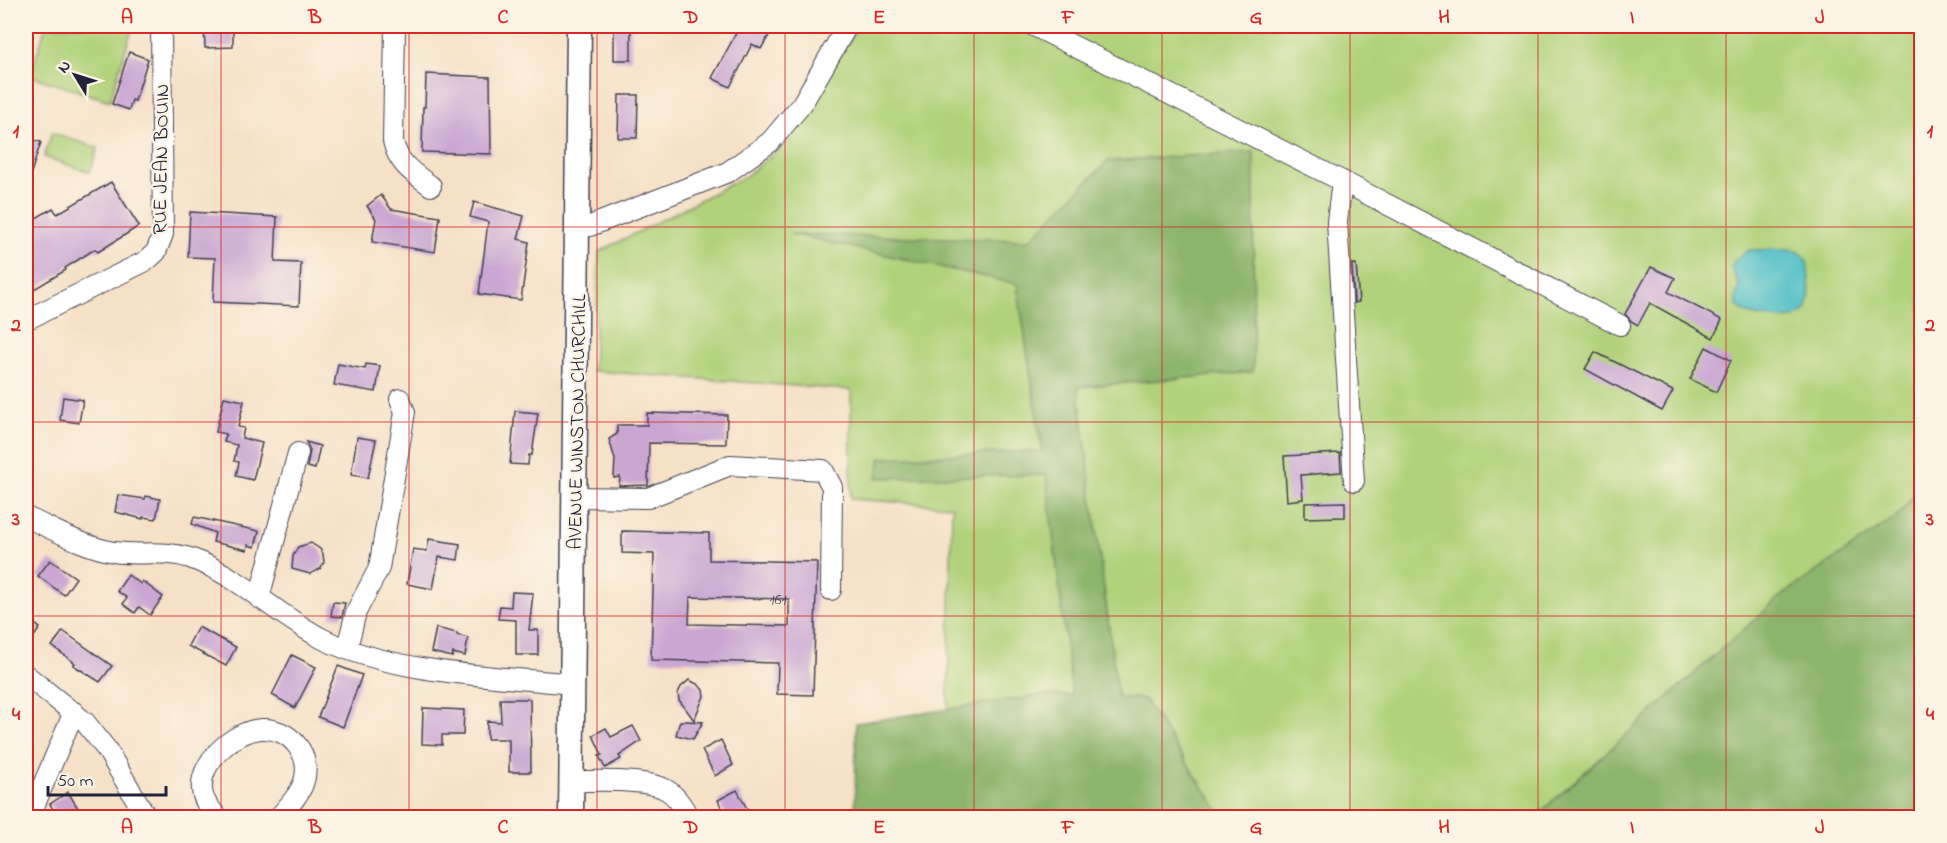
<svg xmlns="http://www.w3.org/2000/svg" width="1947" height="843" font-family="'Indie Flower',sans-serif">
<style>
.green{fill:#b1d27a;stroke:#6a7a5a;stroke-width:1.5}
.forest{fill:#8cb46a;stroke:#576b52;stroke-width:1.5}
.water{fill:#50bfc6;stroke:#397080;stroke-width:1.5}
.building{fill:#caa7d3;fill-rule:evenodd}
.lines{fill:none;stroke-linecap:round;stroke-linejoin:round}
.minor-casing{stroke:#423f50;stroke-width:22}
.major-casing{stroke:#423f50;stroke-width:27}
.minor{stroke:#fff;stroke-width:20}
.major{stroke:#fff;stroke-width:24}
.grid{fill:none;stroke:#d62828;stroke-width:1.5;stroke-opacity:0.55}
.labels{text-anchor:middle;stroke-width:5;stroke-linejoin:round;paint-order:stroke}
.number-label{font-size:16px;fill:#4c4361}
.street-label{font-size:20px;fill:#22223b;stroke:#fcf5e5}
.neatline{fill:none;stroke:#d62828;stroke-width:2}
.grid-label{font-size:20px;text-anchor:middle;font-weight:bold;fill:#d62828}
</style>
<rect width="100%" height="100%" fill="#fcf5e5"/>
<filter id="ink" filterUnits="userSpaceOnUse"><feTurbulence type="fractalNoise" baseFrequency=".0167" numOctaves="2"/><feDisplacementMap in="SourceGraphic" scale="12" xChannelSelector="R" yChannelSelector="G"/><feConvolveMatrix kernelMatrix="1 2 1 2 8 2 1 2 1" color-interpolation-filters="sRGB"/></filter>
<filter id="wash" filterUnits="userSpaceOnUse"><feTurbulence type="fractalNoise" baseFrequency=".008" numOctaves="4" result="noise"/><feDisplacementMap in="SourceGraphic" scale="24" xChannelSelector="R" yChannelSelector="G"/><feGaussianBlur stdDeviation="1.35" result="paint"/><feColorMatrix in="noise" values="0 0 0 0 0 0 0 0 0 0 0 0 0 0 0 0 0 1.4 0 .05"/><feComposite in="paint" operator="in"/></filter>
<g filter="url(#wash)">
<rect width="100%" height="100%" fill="#f6e1c7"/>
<g class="green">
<path d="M46,26H133L110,101L30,76Z"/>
<path d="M858,26H1921V486L1899,515L1781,596L1535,817H1223L1144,699L1044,695L948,710L952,506L851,499V390L593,371L599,252L746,176L789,141Z"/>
<path d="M52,133L98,148L90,172L44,157Z"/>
</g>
<g class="forest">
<path d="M1254,152L1253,372L1078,387L1118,697L1144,699L1223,817H855L856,723L1044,695L1072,696L1046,475L877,478L881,458L1042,451L1017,284L791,234L1029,240L1108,161Z"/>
<path d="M1921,486V817H1535L1781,596L1899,515Z"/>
</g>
<path class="water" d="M1749,250C1760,250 1791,247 1800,253C1809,258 1808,269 1809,278C1812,310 1806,322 1772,318C1756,316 1750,317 1737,306L1736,299L1739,284L1731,268L1735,260Z"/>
<g id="blocks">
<g class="building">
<path d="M204,26H233V47L205,48Z"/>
<rect x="614" y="26" width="17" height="34"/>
<path d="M740,26H762L772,30L761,49L752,44L730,87L712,78Z"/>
<path d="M129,52L148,59L135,101L132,100L129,110L112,104Z"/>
<path d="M426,74L490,77L491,154L422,152L423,107H425Z"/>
<path d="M619,95H638L637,138H618Z"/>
<path d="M26,138L41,142L28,182L26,181Z"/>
<path d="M111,182L139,226L98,252L95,249L65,268L66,270L26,294V224L53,208L57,214Z"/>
<path d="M381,195L391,209L440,217L435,252L372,242L376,219L367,206Z"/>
<path d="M474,202L524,216L518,239L529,242L521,300L479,294L488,222L470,217Z"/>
<path d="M190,212L277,217L275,262L301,263L299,306L213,302L215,258L188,257Z"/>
<path d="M1352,264H1356L1359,302L1354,303Z"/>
<path d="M1651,267L1675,278L1668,292L1722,320L1713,338L1650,303L1638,325L1631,321L1625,314Z"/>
<path d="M1706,347L1731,360L1716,392L1690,379Z"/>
<path d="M1595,352L1673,391L1662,411L1585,369Z"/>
<path d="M338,364L365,369L366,364L380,366L376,392L334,385Z"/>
<path d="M63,397L83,400L79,423L60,420Z"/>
<path d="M224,397L244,401L238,427L244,428L242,438L262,443L253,480L236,476L239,462L234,461L237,445L224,442L226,434L216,432Z"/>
<path d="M515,411L538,413L532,455H529L528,465L510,464Z"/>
<path d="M647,413L727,415L726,444L649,443L648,485L619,486L620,477L614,478L615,459L609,439L617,434V425H647Z"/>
<path d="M357,437L376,440L368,478L351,475Z"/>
<path d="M306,442L320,446L315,469L307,467L310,450Z"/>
<path d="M1340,453L1341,472L1301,475L1303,499L1287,501L1284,456Z"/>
<path d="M118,495L145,499L146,496L160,499L156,519L143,517V519L115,512Z"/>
<path d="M1345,502V517L1305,518V503Z"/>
<path d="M194,517L259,531L255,547L248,545L247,550L213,542L215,533L192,524Z"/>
<path d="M622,531L709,533V560L817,562L813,695L777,694L778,663L651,660L654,554L622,553ZM690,597L789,599V626L689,624Z"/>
<path d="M429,539L460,544L458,560L439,557L433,589L407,584L413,549L427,551Z"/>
<path d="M311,543L320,549L323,554L324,562L320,569L310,574L292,569L293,556L298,547Z"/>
<path d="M50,560L76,578L64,595L38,576Z"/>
<path d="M128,575L141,584L142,581L163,597L150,615L139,607L135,613L123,604L127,598L117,591Z"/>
<path d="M512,592L533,593L529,630H538V655H516V620L498,619L500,606L511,607Z"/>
<path d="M333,602L345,603L342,617L331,616Z"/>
<path d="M26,617L40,628L26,648Z"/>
<path d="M198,627L236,647L226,666L188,646Z"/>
<path d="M436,628L457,633V635L468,638L465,656L453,653L452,657L431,652Z"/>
<path d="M63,631L112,666L100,682L73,665L75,663L52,646Z"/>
<path d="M292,655L316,667L295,708L272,695Z"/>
<path d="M338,666L362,675L343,727L318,717Z"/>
<path d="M689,680L699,685L703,690L704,696L694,720L679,700L678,693L681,687Z"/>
<path d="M500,699H530L531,772H509V739H487V721L501,722Z"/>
<path d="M423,708L464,710L463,735H442V745L422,744Z"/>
<path d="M680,721H685L703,722L693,739L676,735Z"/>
<path d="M633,726L641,741L619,756L621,759L605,768L599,756L602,755L593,735L606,728L611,737Z"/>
<path d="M721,740L733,765L715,776L702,750Z"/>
<path d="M737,790L752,818H727L718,800Z"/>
<path d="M68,792L84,818H58L50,804Z"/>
</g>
</g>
</g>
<g filter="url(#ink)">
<use href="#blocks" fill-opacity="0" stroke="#423f50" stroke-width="1.5"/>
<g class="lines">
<defs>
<g id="minor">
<path d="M395,26L393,141C398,164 413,173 431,186"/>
<path d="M1034,26L1342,181L1620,325"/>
<path d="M1342,181L1337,222L1354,481"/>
<path d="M578,227L590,226L728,172L770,142L802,104L847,26"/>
<path d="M26,320L146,261L156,252L163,234L161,26"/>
<path d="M575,497L648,498L730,465L823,470L832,487L831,590"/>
<path d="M26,517C53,529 84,547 114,552C142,556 169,549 195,560C242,578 278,616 323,639C394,674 495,676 573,684"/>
<path d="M259,598L298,453"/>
<path d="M347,648L356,612L379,568L405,412L400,399"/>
<path d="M26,675L85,722L107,750L147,818"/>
<path d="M572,782C594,780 645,779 665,789C675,794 684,808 689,818"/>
<path d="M29,818L74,712"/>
<path d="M218,818C211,809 203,802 202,790C199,762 234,731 261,729C290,727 314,756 303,784C298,797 287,808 278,818"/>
</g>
<path id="major" d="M571,818L579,26"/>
</defs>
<use href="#minor" class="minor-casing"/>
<use href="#major" class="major-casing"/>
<use href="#minor" class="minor"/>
<use href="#major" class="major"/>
</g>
</g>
<path class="grid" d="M221,26V818M409,26V818M597,26V818M785,26V818M974,26V818M1162,26V818M1350,26V818M1538,26V818M1726,26V818M26,227H1922M26,422H1922M26,616H1922"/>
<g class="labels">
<g class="number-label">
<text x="778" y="604">161</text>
</g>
<g class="street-label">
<text transform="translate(160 159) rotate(-89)" y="7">RUE JEAN BOUIN</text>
<text transform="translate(576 422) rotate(-89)" y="7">AVENUE WINSTON CHURCHILL</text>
</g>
</g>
<rect width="1947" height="843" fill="none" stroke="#fcf5e5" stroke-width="66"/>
<g transform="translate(75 75) rotate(308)" stroke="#fcf5e5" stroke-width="4.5" paint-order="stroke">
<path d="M0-4.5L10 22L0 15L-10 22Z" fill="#22223b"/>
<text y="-9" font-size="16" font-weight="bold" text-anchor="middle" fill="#22223b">N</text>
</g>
<path d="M48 786v9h118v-9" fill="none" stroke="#22223b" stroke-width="3"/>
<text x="57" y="786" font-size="18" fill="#22223b" stroke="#fcf5e5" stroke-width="4.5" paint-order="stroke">50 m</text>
<rect x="33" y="33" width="1881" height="777" class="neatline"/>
<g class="grid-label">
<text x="127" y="23">A</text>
<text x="315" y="23">B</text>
<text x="503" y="23">C</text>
<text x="691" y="23">D</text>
<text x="879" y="23">E</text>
<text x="1068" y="23">F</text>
<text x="1256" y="23">G</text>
<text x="1444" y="23">H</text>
<text x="1632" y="23">I</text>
<text x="1820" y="23">J</text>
<text x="16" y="137">1</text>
<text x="1930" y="137">1</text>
<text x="16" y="331">2</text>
<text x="1930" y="331">2</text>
<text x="16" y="525">3</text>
<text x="1930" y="525">3</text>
<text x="16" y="720">4</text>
<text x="1930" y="720">4</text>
<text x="127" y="833">A</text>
<text x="315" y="833">B</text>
<text x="503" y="833">C</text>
<text x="691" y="833">D</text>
<text x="879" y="833">E</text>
<text x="1068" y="833">F</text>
<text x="1256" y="833">G</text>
<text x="1444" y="833">H</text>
<text x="1632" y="833">I</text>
<text x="1820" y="833">J</text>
</g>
</svg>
